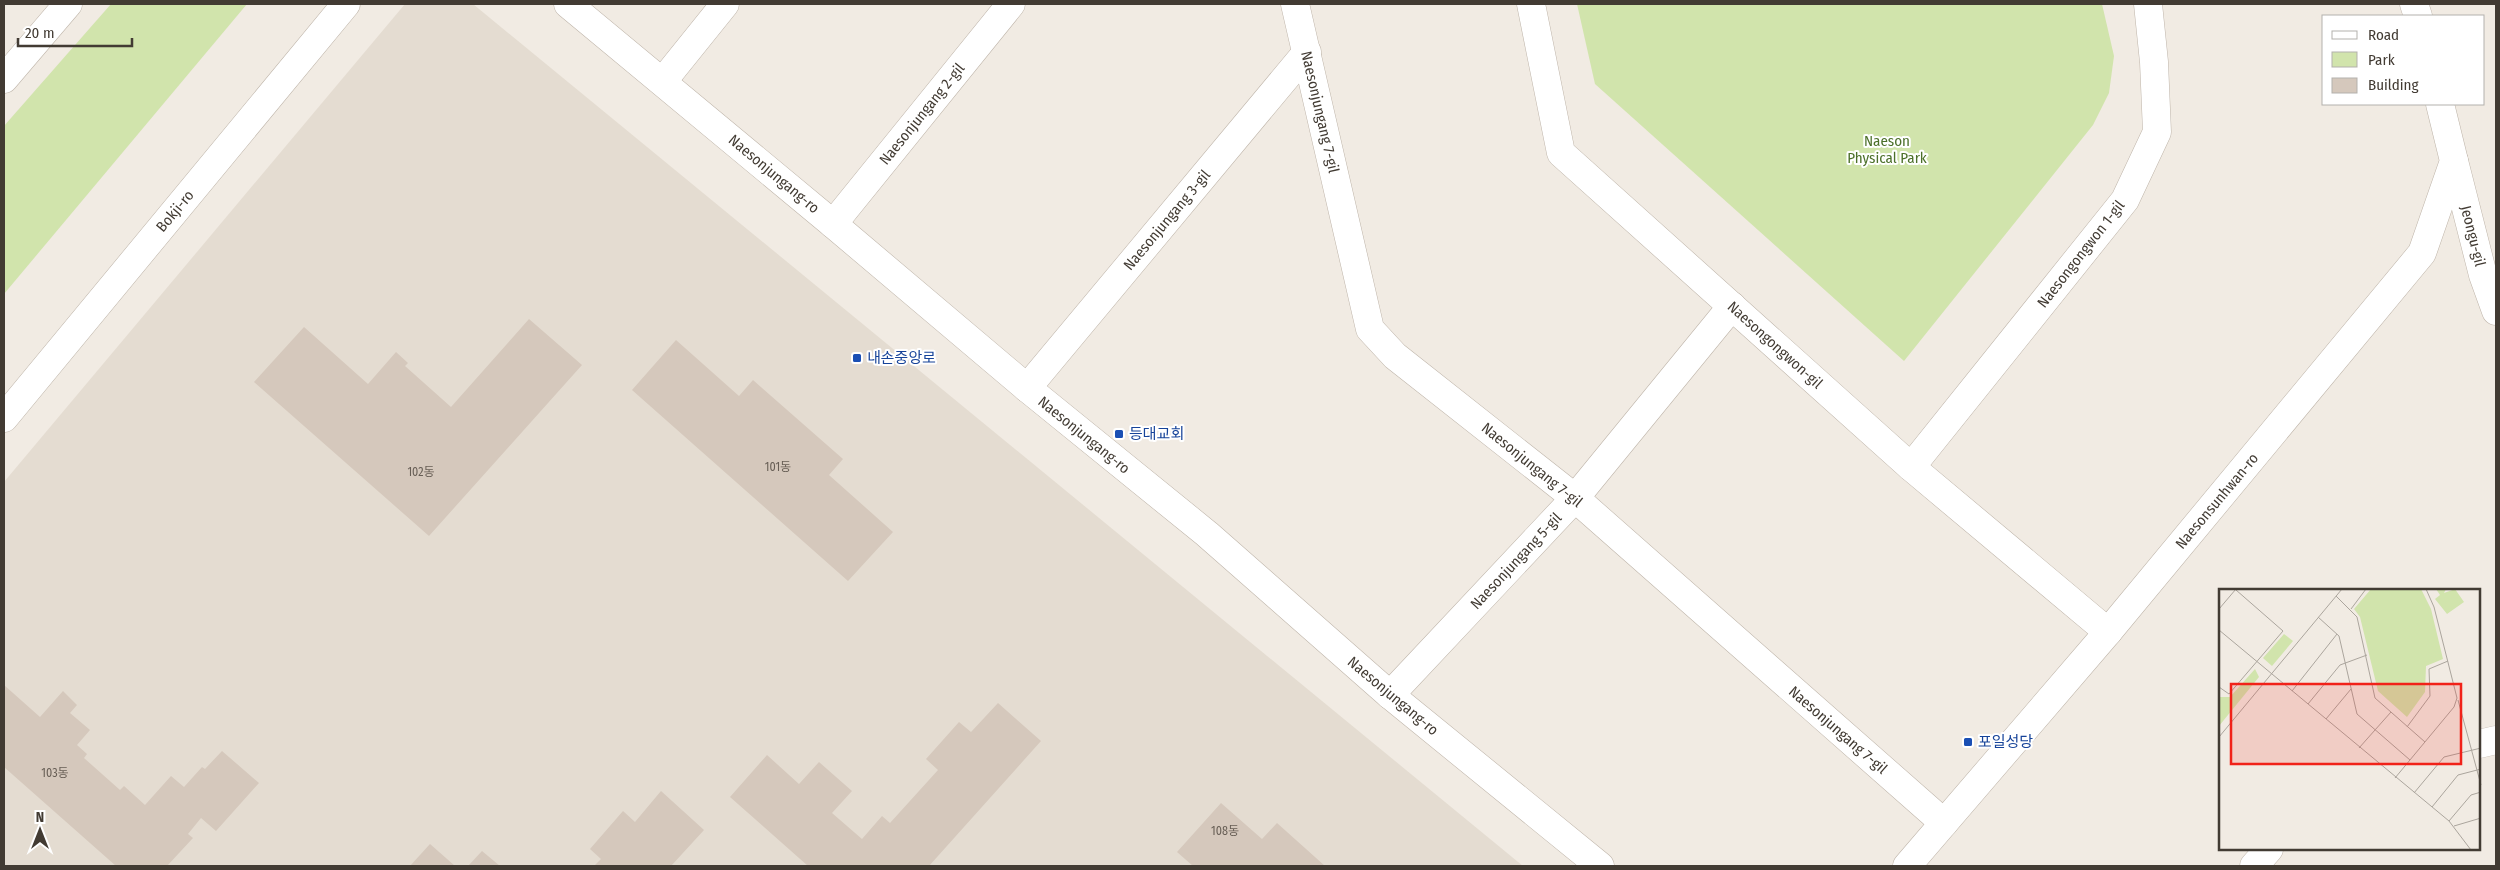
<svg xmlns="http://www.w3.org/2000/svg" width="2500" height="870" font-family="'Fira Sans Condensed','Noto Sans KR',sans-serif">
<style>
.residential{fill:#e4dcd1}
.green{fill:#d1e4ac}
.building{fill:#d5c8bc}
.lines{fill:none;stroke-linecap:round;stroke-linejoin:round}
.minor-casing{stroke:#beb4a9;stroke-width:29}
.minor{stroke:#fff;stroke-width:28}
.transit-dot{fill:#1a4fb4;stroke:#fff;stroke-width:2}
.labels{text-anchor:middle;stroke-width:4;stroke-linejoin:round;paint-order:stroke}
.number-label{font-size:12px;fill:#675e55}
.street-label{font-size:15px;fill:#423b33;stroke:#fff}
.park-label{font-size:15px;fill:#4c702a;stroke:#fff}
.transit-label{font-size:15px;fill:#164399;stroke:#fff;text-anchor:start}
.inset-road{fill:none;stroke:#aba59d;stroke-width:1}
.view{fill:#f12219;fill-opacity:0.15;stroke:#f12219;stroke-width:2.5}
.inset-edge{fill:none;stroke:#423b33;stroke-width:2.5}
</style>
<rect width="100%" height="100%" fill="#f1ebe3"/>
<path class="residential" d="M405,4H473L1523,866H4V482Z"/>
<g class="green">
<path d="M111,4H247L4,294V126Z"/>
<path d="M1577,4H2102L2114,56L2109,93L2093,125L1904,361L1595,84Z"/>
</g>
<g class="building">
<path d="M529,319L582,365L429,536L254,382L304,327L368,384L396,352L408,363L405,366L451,407Z"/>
<path d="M676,340L739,396L753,380L843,459L829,475L893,532L848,581L632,390Z"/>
<path d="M4,685L40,717L63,691L77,705L70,713L90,730L77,745L87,754L84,758L120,790L124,786L145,805L171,776L184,787L202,767L205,769L222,751L259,783L216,831L201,818L188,834L193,838L167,866H116L4,767Z"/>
<path d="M998,703L1041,741L929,866H808L730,797L767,755L799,784L819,762L852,791L832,813L862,839L882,816L890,823L938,770L926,759L959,722L971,732Z"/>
<path d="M661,791L704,830L671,866H594L601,859L590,849L623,811L635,822Z"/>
<path d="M1221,803L1262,839L1277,823L1325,866H1193L1177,852Z"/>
<path d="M430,844L455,866H410Z"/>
<path d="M482,851L500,866H468Z"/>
</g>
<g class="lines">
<defs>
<g id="minor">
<path d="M568,4L833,224L1027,388L1207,534L1390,695L1600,866"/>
<path d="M1295,4L1370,329L1395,356L1575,498L1944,823"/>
<path d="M1531,4L1561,153L1911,467L2108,632"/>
<path d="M2414,4L2418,16"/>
<path d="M4,79L68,4"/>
<path d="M663,81L725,4"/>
<path d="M2454,161L2483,275L2496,311"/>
<path d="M833,224L1011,4"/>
<path d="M1027,388L1307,52"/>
<path d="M4,418L346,4"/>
<path d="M1911,467L2125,200L2157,132L2154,62L2148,4"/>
<path d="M1390,695L1575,498L1732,306"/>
<path d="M2479,744L2496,740"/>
<path d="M1907,866L2108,632L2422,253L2454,161L2440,104"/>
<path d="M2254,866L2269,849"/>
</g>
</defs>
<use href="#minor" class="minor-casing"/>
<use href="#minor" class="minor"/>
</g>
<g class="transit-dot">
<rect x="852" y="353" width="10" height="10" rx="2.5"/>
<rect x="1114" y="429" width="10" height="10" rx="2.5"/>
<rect x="1963" y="737" width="10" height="10" rx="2.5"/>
</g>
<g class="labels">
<g class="number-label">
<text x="778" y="471">101동</text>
<text x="421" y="476">102동</text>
<text x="55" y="777">103동</text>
<text x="1225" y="835">108동</text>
</g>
<g class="street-label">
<text transform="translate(1320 112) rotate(77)" y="5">Naesonjungang 7-gil</text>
<text transform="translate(922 114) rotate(-51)" y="5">Naesonjungang 2-gil</text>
<text transform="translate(774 174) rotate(40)" y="5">Naesonjungang-ro</text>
<text transform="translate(175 211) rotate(-50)" y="5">Bokji-ro</text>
<text transform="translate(1167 220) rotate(-50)" y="5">Naesonjungang 3-gil</text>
<text transform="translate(2473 236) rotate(76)" y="5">Jeongu-gil</text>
<text transform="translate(2081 254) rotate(-52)" y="5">Naesongongwon 1-gil</text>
<text transform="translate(1775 345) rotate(42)" y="5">Naesongongwon-gil</text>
<text transform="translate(1084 435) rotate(39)" y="5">Naesonjungang-ro</text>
<text transform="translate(1532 465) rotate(39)" y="5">Naesonjungang 7-gil</text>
<text transform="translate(2217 501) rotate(-50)" y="5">Naesonsunhwan-ro</text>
<text transform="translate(1516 561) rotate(-47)" y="5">Naesonjungang 5-gil</text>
<text transform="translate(1393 696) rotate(40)" y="5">Naesonjungang-ro</text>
<text transform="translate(1838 730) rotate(41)" y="5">Naesonjungang 7-gil</text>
</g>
<g class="park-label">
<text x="1887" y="146">Naeson<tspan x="1887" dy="17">Physical Park</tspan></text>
</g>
<g class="transit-label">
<text x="867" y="363">내손중앙로</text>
<text x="1129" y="439">등대교회</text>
<text x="1978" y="747">포일성당</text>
</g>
</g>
<g transform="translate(2219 589)">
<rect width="261" height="261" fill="#f1ebe3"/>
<path d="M152,0H202L212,20L224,70L207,77L206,103L188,128L159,102L141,28L135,20ZM217,0H227L225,4L236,0L245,13L228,25L216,10L221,6ZM65,45L74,52L53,77L44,69ZM36,80L40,88L0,137V108H11Z" fill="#d1e4ac"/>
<path class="inset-road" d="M117,7L138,28L156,109L206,153M0,20L17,0M132,20L147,0M99,28L120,47L138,125L191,171M0,41L230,232L252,261M0,98L10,105L64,42L17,1M73,102L118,45M239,111L262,196M89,115L121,76L148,66M107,130L132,100M188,138L211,107L210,80L229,72M0,148L123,0M140,159L172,123M176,189L235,118L238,109L215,18L207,0M195,204L225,168L262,159M213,218L239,186L262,180M230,232L252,206L262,203M235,237L262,229"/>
<path class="view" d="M12,95H242V175H12Z"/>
<rect width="261" height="261" class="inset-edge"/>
</g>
<rect width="2500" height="870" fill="none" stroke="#423b33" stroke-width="10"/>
<rect x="2322" y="15" width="162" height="90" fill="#ffffff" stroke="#b3b1ad"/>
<rect x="2332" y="31" width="25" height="8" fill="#ffffff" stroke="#b3b1ad"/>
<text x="2368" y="40" font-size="15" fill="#423b33">Road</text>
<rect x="2332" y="52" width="25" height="15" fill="#d1e4ac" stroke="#b3b1ad"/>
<text x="2368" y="65" font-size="15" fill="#423b33">Park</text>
<rect x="2332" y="78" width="25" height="15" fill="#d5c8bc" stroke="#b3b1ad"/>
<text x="2368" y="90" font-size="15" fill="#423b33">Building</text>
<g transform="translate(40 830)" stroke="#ffffff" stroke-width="4" paint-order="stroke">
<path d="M0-4L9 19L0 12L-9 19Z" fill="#423b33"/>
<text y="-8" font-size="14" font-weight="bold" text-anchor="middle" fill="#423b33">N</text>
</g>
<path d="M18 38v8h114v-8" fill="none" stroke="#423b33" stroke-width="2.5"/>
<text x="25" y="38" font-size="15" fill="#423b33" stroke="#ffffff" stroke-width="4" paint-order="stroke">20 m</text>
</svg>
